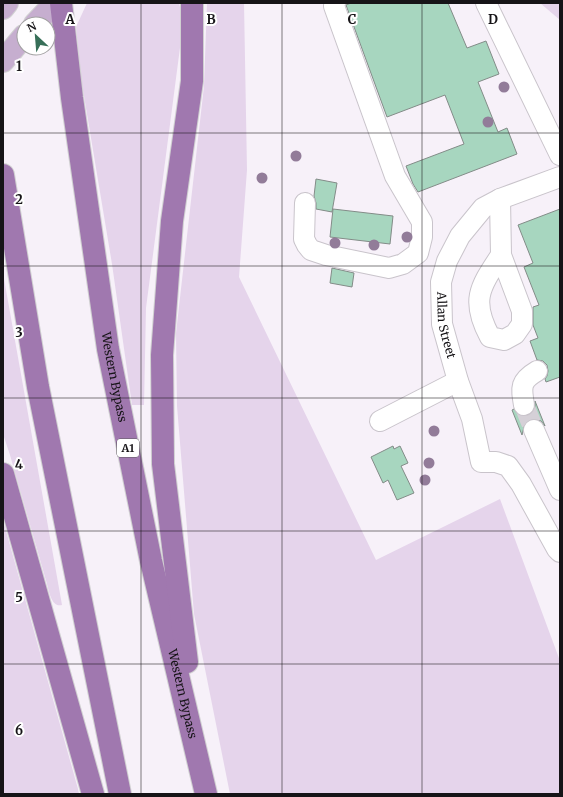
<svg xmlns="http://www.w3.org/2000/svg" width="563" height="797" font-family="Merriweather,serif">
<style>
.green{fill:#e5d4eb}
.building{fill:#a7d6bf;stroke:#838c88}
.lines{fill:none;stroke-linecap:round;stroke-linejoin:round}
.minor-tunnel{stroke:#d5d0d7;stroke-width:20;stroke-dasharray:20 10;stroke-linecap:butt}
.minor-casing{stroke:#c9c4cb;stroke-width:22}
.major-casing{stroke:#d0d0d1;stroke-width:24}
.highway-casing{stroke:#d0d0d1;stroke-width:24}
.minor{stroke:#fff;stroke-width:20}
.major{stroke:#c6aecf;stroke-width:22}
.highway{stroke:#a078af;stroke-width:22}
.tree{fill:#927c99}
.grid{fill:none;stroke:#161417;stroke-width:1;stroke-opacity:0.55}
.labels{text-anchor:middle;stroke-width:4;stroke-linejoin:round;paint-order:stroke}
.shield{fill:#fff;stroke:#5c5a5d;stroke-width:1}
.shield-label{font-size:11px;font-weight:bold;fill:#161417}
.street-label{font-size:12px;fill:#161417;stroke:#fff}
.grid-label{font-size:13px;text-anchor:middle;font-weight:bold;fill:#161417;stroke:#fff;stroke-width:4;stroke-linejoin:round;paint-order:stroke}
</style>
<rect width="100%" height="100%" fill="#f7f1f9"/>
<g class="green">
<path d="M87,3H179L180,7L181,40L146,308L144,405H132L112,264L81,78L76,27Z"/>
<path d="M207,3H244L247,170L239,277L376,560L500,499L560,661V794H230L194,614L177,406L176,333L204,86Z"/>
<path d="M540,3H560V20Z"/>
<path d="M3,273L62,605C52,608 49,592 47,584L10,455L3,434Z"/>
<path d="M3,520L78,789L79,794H3Z"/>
</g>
<g class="building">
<path d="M351,3H448L467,48L486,41L499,74L478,82L498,132L507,128L517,154L418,192L413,184L406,166L464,144L445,95L387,117L346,5Z"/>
<path d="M316,179L337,183L332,212L316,209V203L314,196Z"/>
<path d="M333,209L393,216L390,244L330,237Z"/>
<path d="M560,209V377L546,382L545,379L547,376L548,371L547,365L543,361L537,360L530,341L538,338L533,325V307L539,305L524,267L533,263L518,225Z"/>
<path d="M332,268L354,273L352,287L330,283Z"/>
<path d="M535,401L545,426L541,421L535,419H530L525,423L522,435L512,410L514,409L520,416H526L532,414L535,409Z"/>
<path d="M393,446L394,449L400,446L408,463L401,466L414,493L397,500L388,480L383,483L371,457Z"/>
</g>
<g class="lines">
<path class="minor-tunnel" d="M524,405L534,430"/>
<defs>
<g id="minor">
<path d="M486,3L560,155"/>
<path id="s1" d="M560,177L500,199L483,208L460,236L447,261L441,282L442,324L458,381L472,419L481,462H496L508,466L521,484L557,549L560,552"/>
<path d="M500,199L501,255L522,311V324L515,334L504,340L490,337C470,300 480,287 501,255"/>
<path d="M305,203L304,239L307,245L311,250L326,255L389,268L403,264L418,253L422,237V222L395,176L334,6L335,3"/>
<path d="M524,405C521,387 520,381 537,371"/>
<path d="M380,421L458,381"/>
<path d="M534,430L560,490"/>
</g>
<g id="major">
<path d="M3,8L7,3"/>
<path d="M35,24L55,3"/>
<path d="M3,61L24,36"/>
</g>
<g id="highway">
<path id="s2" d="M61,3L72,98L108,349L151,561L206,794"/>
<path d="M3,175L38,387L120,794"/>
<path d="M3,474L93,794"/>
<path d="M187,662L163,464L162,355L172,221L192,81V3"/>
</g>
</defs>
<use href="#minor" class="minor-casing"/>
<use href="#major" class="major-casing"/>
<use href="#highway" class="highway-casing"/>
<use href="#minor" class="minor"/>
<use href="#major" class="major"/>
<use href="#highway" class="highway"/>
</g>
<g class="tree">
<circle cx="504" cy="87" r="5.5"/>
<circle cx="488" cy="122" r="5.5"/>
<circle cx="296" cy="156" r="5.5"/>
<circle cx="262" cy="178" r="5.5"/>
<circle cx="407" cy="237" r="5.5"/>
<circle cx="335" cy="243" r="5.5"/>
<circle cx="374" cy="245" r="5.5"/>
<circle cx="434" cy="431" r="5.5"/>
<circle cx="429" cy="463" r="5.5"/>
<circle cx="425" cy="480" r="5.5"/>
</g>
<path class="grid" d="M141,3V794M282,3V794M422,3V794M3,133H560M3,266H560M3,398H560M3,531H560M3,664H560"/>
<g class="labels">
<rect class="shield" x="117" y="439" width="22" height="18" rx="3"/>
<g class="shield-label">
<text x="128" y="452">A1</text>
</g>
<g class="street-label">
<text dy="4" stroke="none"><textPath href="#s1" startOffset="213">Allan Street</textPath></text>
<text dy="4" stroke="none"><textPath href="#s2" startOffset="378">Western Bypass</textPath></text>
<text dy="4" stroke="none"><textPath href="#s2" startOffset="702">Western Bypass</textPath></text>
</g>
</g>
<g class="grid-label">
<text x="70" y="24">A</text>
<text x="211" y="24">B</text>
<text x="352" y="24">C</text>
<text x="493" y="24">D</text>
<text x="19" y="71">1</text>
<text x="19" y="204">2</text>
<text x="19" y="337">3</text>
<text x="19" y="469">4</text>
<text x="19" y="602">5</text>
<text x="19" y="735">6</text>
</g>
<rect width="563" height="797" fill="none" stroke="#161417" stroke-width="8"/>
<g transform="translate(36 36) rotate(334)"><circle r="19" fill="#ffffff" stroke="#a2a1a2"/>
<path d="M0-3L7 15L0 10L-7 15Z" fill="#376f58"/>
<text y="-6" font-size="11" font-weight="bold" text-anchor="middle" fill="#161417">N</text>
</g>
</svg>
